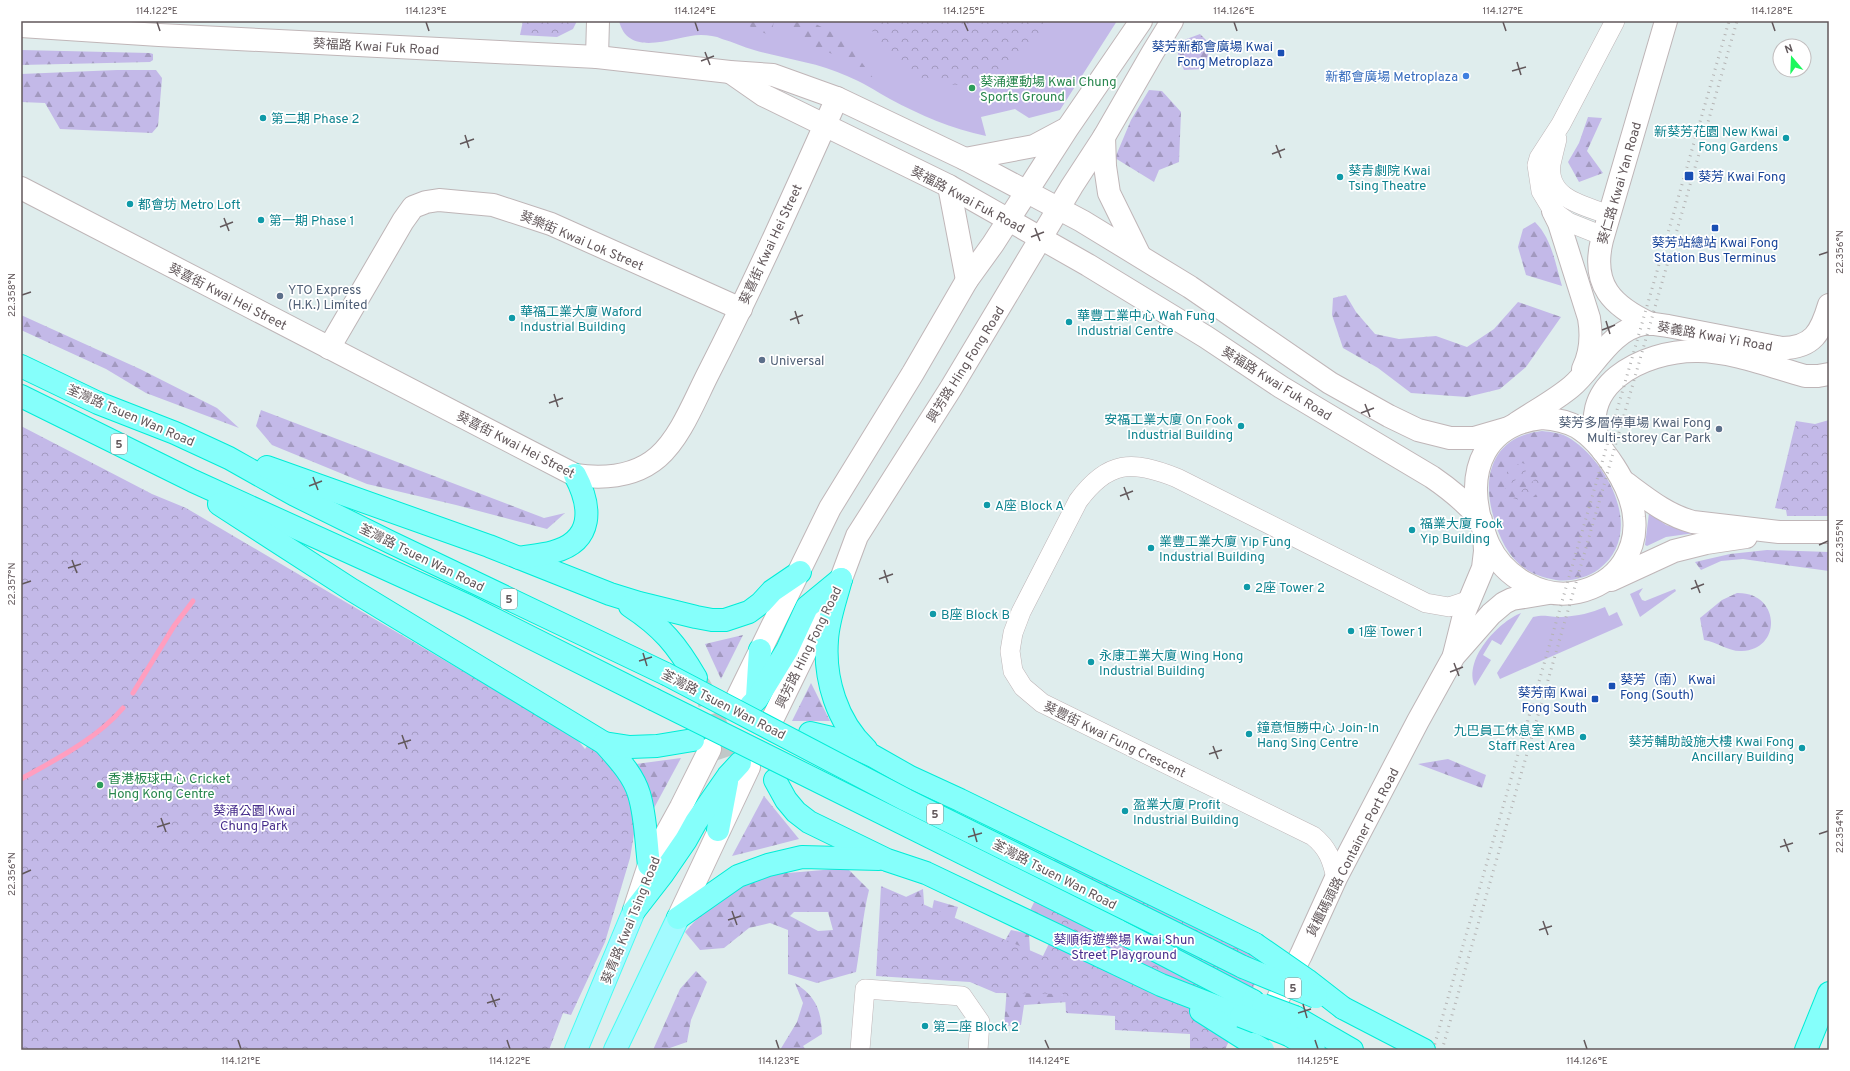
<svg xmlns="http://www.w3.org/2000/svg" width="1850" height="1071" font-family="Overpass,'Noto Sans TC',sans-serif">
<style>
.grass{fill:#c3b9e8}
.forest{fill:url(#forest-firs);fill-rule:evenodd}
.park{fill:url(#park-crowns)}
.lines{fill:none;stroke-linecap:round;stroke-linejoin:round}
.stream{stroke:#ff9ebf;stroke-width:5}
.motorway-tunnel{stroke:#c0c8c8;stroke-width:22;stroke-dasharray:22 11;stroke-linecap:butt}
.minor-casing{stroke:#beb5b7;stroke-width:20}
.tertiary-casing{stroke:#beb5b7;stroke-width:24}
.secondary-casing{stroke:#c0b6b8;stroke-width:24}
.primary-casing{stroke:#48fdf3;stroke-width:24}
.motorway-casing{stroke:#00edd7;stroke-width:24}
.minor{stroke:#fff;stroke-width:19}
.tertiary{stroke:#fff;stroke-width:22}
.secondary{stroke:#fff;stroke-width:22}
.primary{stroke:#a3faff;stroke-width:22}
.motorway{stroke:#85fffb;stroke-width:22}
.rail{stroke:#b5b4b4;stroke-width:3;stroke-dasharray:1 5;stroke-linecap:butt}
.motorway-bridge-casing{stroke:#00edd7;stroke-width:24;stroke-linecap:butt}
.motorway-bridge{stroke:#85fffb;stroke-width:22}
.ticks{fill:none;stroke:#62585b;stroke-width:1.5}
.transit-dot{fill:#1a4fb4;stroke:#fff;stroke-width:1.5}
.shop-dot{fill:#3f7fe0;stroke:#fff;stroke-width:1.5}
.leisure-dot{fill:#2e9e5b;stroke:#fff;stroke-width:1.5}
.culture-dot{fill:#0f9aa8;stroke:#fff;stroke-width:1.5}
.service-dot{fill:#5c6f8a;stroke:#fff;stroke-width:1.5}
.labels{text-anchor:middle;stroke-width:3.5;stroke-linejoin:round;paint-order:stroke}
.shield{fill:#fff;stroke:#918a8c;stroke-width:1}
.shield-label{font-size:12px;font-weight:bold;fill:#62585b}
.street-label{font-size:13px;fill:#62585b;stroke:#fff}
.transit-label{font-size:13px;fill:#164399;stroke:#fff;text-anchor:end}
.shop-label{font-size:13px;fill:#366cbe;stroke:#fff;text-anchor:end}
.leisure-label{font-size:13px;fill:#27864d;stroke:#fff;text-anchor:start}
.culture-label{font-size:13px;fill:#0d838f;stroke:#fff;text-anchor:start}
.service-label{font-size:13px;fill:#4e5e75;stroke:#fff;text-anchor:start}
.park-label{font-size:13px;fill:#472e8c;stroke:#fff}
.neatline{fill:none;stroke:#62585b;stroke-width:1.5}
.ticks-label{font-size:10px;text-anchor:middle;fill:#62585b}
</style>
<defs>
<pattern id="forest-firs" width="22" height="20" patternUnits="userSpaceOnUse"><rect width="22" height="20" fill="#c3b9e8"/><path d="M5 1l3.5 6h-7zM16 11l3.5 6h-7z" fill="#a299bf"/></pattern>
<pattern id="park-crowns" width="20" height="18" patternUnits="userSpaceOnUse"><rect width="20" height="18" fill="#c3b9e8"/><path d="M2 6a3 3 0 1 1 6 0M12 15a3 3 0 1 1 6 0" fill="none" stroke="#a299bf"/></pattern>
</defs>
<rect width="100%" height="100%" fill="#dfeded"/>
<g class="grass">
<path d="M619,21H1117L1060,110L1029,118L1015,109L981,117L986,136C952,129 920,115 890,99C876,91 862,82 847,76C817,62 785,59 754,50C743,47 733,42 722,39C716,36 708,35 701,35C676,35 629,60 619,21Z"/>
<path d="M1649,513L1666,525L1695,533L1666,537L1647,546L1645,545Z"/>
<path d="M1643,588L1639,594L1642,600L1645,601L1675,589L1676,591L1640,617L1630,594Z"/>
<path d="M1605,607L1609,616L1617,612L1623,625L1500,679L1497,673L1533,617C1545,614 1550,617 1562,617C1578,616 1591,613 1605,607Z"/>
<path d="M1521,613L1501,645L1492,640L1483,655L1491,660L1475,686C1463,660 1498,622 1521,613Z"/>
</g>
<g class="forest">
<path d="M738,21H774L771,36Z"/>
<path d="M792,21H810L845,39L873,78L839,57L791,36Z"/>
<path d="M1200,34L1211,45L1204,69L1184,70L1179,59L1176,43Z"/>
<path d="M21,50L150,53L153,54V60L150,62L21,65Z"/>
<path d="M117,70H156L162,78L158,126L152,133L60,129L45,103L21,102V74Z"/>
<path d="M1149,90L1162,91L1181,112L1179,162L1159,170L1154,182L1115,158L1131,120Z"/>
<path d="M1588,117L1602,118L1587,151L1603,173L1579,182L1568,162L1579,143Z"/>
<path d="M1535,222C1552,239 1555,263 1562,286L1526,275L1518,247L1523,229Z"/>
<path d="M1346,295L1356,312L1375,334L1399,339L1436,336L1467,347L1494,329L1518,302L1561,317L1526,367L1500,389L1467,397L1411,393L1378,368L1343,348L1332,315L1333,298Z"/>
<path d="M21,315L140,369L217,408L239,428L146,393L106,369L21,330Z"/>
<path d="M261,410L544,518L565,513L547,529L456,505L367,484L272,445L256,426Z"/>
<path d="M1542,431C1552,432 1562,433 1571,439C1610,465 1645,534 1599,569C1587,578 1570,582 1556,580C1517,574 1502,549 1493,515C1481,473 1495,436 1542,431Z"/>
<path d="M1767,550L1829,552V571L1743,559L1721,561L1701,570L1695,562L1730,554Z"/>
<path d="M1737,593C1781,592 1782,650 1742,651C1729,652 1717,642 1704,640L1700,618L1722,600Z"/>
<path d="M743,635L721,679L705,644Z"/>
<path d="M811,683L830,721H792Z"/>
<path d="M681,758L654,808L636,764Z"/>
<path d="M1448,759L1486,775L1482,788L1418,764Z"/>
<path d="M764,796L799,839L732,856Z"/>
<path d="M847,868L869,890C862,918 861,944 856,972L817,983L788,974V930L770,923L749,928L724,948L700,950L685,932L703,912L741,881L770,869L788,873ZM794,912H828L833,930L818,931L790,916Z"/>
<path d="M923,889L925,917L893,903Z"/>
<path d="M934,900L958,907L950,933L928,929Z"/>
<path d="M1011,930L1029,934L1031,969L1082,1001L1024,1005L1021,1025L1004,1026L1008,974L997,955Z"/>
<path d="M696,971L707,982L691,1020L687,1042L664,1050H653L680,989Z"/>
<path d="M795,983C816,997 821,1009 822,1034L803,1046L806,1050H780L797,1022L803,1003Z"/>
</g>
<g class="park">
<path d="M523,21H577L573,29L557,37L520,35Z"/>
<path d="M868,21H1047C1037,37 1028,53 1013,64C962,106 890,81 868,21Z"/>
<path d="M1829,420V516H1787L1786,510L1775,508L1796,421L1815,424Z"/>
<path d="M21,426L152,494L186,508L576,738L585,749L589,743L599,750L623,779L636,822L630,858L605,942L571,1015L563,1013L549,1050H21Z"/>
<path d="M1522,463L1532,466L1505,489C1502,475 1508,466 1522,463Z"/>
<path d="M1540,475C1544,493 1530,505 1513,498Z"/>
<path d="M1057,854L1274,944L1242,1011L1225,1050H1190V1034L1115,1030V1016L1066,1013L1065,994L996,993L970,982L876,976L881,886L1043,956L1055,931L1027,917Z"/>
</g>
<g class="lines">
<g class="stream">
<path d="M133,693L174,626L193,601"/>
<path d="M21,779C55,760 98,738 123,708"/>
</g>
<path class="motorway-tunnel" d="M699,684L708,700L727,757"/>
<defs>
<g id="minor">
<path d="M1557,139C1555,147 1553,155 1551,164C1546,199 1585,206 1610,215"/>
<path d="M1603,236L1568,222L1553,211L1541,191L1537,165L1539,158L1561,124L1615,21"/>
<path d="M1336,878C1332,860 1328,848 1313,836L1042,703L1023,687L1013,671L1010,651L1013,633L1021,612L1078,501C1108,460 1132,460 1177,478L1426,603L1449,607L1470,600"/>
<path d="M860,1050L865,989L962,996L980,1022L978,1050"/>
</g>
<g id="tertiary">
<path d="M597,57L598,21"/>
<path d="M21,188L575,475C604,479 635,477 658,457C681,437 695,399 709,372C755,282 796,190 837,98"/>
<path d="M1553,211L1559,223L1589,318C1592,336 1591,353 1583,369"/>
<path d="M1651,324C1612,306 1591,285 1602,240L1666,21"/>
<path d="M329,348L403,221L413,207L426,202L439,200L493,205L551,224L741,309"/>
<path d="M1517,423C1535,411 1554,401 1571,387C1594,368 1610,330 1644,324C1652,323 1660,325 1668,326L1782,348C1813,348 1821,332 1829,305"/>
<path d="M1603,451C1570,387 1643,350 1698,351C1731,351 1773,367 1805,376H1818L1829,374"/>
<path d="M1454,655L1465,611L1483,568L1485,551L1484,533"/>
<path d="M1264,1025L1301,955L1336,878L1418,721L1454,656L1491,614L1504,603L1512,599L1549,593"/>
</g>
<g id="secondary">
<path d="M21,26L159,35L597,57L730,72L773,75L837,98L965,159L1082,221L1190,287L1330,383L1389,416L1418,430L1450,438H1474L1505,429"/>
<path d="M730,72L763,95L949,186L1088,265L1206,337L1281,387L1432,477C1451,490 1466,502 1481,520"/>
<path d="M1104,137L1105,166L1109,193L1139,254"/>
<path d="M965,159L1034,146L1064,130"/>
<path d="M949,186L967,280"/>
<path d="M1542,418C1554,419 1566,421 1577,427C1602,442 1632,487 1634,517C1636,533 1632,549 1623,563C1613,578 1596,588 1578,592C1543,600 1504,577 1489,545C1485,537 1483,528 1480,519C1467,468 1486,424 1542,418Z"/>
<path d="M1623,481C1645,497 1666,515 1693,522L1779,532H1829"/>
<path d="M1611,580L1674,551L1706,543L1746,537"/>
<path d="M737,698L830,508L913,373L967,280L993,244L1067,129L1141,21"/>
<path d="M774,716L841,579L857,536L951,388L1072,186L1104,137L1153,52L1172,21"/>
<path d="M634,910L649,865L681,807L710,749"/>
<path d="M678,918L749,767"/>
</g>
<g id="primary">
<path d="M576,1050L634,911"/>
<path d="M615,1050L678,918"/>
</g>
<g id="motorway">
<path d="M21,366L98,403L175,433L229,458L295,495L390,542L666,674"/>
<path d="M21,396L193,481L468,606L653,699"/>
<path d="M267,467L489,546L610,594L639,603L696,617L712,620H725L749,612L761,603L772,591L800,572"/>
<path d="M219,504L352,590L604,743C617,758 633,774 639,794C646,817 646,842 649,865"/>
<path d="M519,558C530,556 542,555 553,552C594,541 592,507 575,475"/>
<path d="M841,579C836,599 828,620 827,640C824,679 837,722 866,749"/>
<path d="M630,606C662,627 677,645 696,678"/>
<path d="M757,697L760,650"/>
<path d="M751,705L757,699L787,650L807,607L841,579"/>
<path d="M810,733L836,739L873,756L910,777L960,800L1255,944"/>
<path d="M604,743L630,747L657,746L693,740"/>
<path d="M775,780L786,800L796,812L809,822L887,860L926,873L1161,985L1241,1016"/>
<path d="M718,830L727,782"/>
<path d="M634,911L662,875L686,840L696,822L728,776L740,763"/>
<path d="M678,918L738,876L768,865L802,857L879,859"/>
<path d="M1117,930L1253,1001"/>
<path d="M1207,949L1243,967"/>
<path d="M1343,1008L1424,1050"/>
<path d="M1201,1011L1253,1044"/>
<path d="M1295,1017L1352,1050"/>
<path d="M1289,1035L1314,1050"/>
<path d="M1806,1050L1829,993"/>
</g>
</defs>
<use href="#minor" class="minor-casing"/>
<use href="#tertiary" class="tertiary-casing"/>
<use href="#secondary" class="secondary-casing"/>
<use href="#primary" class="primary-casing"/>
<use href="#motorway" class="motorway-casing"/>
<use href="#minor" class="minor"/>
<use href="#tertiary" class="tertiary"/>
<use href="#secondary" class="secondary"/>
<use href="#primary" class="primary"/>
<use href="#motorway" class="motorway"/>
<g class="rail">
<path d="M1433,1050L1729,21"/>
<path d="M1442,1050L1737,21"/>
</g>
<defs>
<g id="motorway-bridge">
<path d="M666,674L906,800L1207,949"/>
<path d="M653,699L1117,930"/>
<path d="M1255,944L1307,980L1343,1008"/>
<path d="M1243,967L1316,997"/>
<path d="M1253,1001L1281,1027"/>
<path d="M1263,1005L1295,1017"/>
<path d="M1241,1016L1289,1035"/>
<path d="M1253,1044L1263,1050"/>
</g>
</defs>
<use href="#motorway-bridge" class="motorway-bridge-casing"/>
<use href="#motorway-bridge" class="motorway-bridge"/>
</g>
<path class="ticks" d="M157,22L160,31M426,22L429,31M695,22L698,31M964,22L968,31M1234,22L1237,31M1503,22L1506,31M1772,22L1775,31M705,52L710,65M701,61L714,56M1517,62L1521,75M1512,71L1526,67M465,135L469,148M460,144L474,139M1276,145L1281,158M1272,154L1285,149M224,218L229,231M220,227L233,222M1035,228L1040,241M1031,237L1044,232M1819,255L1828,252M22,295L31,292M795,311L799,324M790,320L803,315M1606,321L1610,334M1602,330L1615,325M554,394L558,407M549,403L563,398M1365,404L1370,417M1361,413L1374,408M313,477L318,490M309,486L322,481M1124,487L1129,500M1120,496L1133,491M1819,545L1828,541M72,560L77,573M68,568L81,564M884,570L888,583M879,579L893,574M1695,580L1700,593M22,584L31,581M1691,589L1704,584M643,653L647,666M639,661L652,657M1454,663L1459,676M1450,672L1463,667M402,735L407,749M398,744L411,740M1213,746L1218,759M1209,754L1222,750M161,818L166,832M157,827L170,823M973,828L977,842M1819,834L1828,831M968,837L982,833M1784,839L1789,852M1780,847L1793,843M22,874L31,870M732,911L737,925M728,920L741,916M1543,921L1548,935M1539,930L1552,926M491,994L496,1007M487,1003L500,999M1303,1004L1307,1018M1298,1013L1311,1009M238,1040L241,1049M507,1040L510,1049M776,1040L779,1049M1045,1040L1049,1049M1315,1040L1318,1049M1584,1040L1587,1049"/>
<g class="transit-dot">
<rect x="1277" y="49" width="8" height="8" rx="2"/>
<rect x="1684" y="171" width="10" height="10" rx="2"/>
<rect x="1711" y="224" width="8" height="8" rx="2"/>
<rect x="1608" y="682" width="8" height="8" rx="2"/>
<rect x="1591" y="695" width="8" height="8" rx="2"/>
</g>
<circle class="shop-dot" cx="1466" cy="76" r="4"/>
<g class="leisure-dot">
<circle cx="972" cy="88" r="4"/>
<circle cx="100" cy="785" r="4"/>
</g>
<g class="culture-dot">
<circle cx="263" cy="118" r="4"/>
<circle cx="1786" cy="138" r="4"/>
<circle cx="1340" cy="177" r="4"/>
<circle cx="130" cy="204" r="4"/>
<circle cx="261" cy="220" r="4"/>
<circle cx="512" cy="318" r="4"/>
<circle cx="1069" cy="322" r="4"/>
<circle cx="1241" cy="426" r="4"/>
<circle cx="987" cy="505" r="4"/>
<circle cx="1412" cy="530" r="4"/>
<circle cx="1151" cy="548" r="4"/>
<circle cx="1247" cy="587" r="4"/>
<circle cx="933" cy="614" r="4"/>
<circle cx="1351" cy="631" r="4"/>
<circle cx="1091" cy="662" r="4"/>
<circle cx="1249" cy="734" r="4"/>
<circle cx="1583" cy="737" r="4"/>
<circle cx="1802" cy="748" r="4"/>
<circle cx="1125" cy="811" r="4"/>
<circle cx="925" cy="1026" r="4"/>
</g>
<g class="service-dot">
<circle cx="280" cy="296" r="4"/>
<circle cx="762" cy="360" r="4"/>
<circle cx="1719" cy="429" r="4"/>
</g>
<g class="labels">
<g class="shield">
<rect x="111" y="434" width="16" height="20" rx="3"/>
<rect x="501" y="589" width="16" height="20" rx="3"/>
<rect x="927" y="804" width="16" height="20" rx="3"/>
<rect x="1285" y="978" width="16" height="20" rx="3"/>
</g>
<g class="shield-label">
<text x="119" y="448">5</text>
<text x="509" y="603">5</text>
<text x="935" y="818">5</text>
<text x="1293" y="992">5</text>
</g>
<g class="street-label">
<text transform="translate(376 46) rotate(3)" y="5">葵福路 Kwai Fuk Road</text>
<text transform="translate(1619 183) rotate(-74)" y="5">葵仁路 Kwai Yan Road</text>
<text transform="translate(968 199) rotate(28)" y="5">葵福路 Kwai Fuk Road</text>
<text transform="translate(582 240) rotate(23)" y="5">葵樂街 Kwai Lok Street</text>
<text transform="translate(770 244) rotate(-65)" y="5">葵喜街 Kwai Hei Street</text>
<text transform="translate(228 296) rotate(27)" y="5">葵喜街 Kwai Hei Street</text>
<text transform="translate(1715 336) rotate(10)" y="5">葵義路 Kwai Yi Road</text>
<text transform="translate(965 364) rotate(-58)" y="5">興芳路 Hing Fong Road</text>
<text transform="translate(1277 383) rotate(32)" y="5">葵福路 Kwai Fuk Road</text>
<text transform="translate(131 415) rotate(23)" y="5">荃灣路 Tsuen Wan Road</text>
<text transform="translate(516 444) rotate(27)" y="5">葵喜街 Kwai Hei Street</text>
<text transform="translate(422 557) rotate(26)" y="5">荃灣路 Tsuen Wan Road</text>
<text transform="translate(808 647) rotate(-64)" y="5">興芳路 Hing Fong Road</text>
<text transform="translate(724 704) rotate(27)" y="5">荃灣路 Tsuen Wan Road</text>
<text transform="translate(1115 739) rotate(26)" y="5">葵豐街 Kwai Fung Crescent</text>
<text transform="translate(1352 852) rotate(-63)" y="5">貨櫃碼頭路 Container Port Road</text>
<text transform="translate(1055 874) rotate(27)" y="5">荃灣路 Tsuen Wan Road</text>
<text transform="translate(630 920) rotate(-68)" y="5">葵青路 Kwai Tsing Road</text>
</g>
<g class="transit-label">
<text x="1273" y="51">葵芳新都會廣場 Kwai<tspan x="1273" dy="15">Fong Metroplaza</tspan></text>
<text x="1698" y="181" text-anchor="start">葵芳 Kwai Fong</text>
<text x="1715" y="247" text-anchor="middle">葵芳站總站 Kwai Fong<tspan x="1715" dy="15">Station Bus Terminus</tspan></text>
<text x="1620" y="684" text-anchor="start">葵芳（南） Kwai<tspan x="1620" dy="15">Fong (South)</tspan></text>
<text x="1587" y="697">葵芳南 Kwai<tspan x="1587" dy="15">Fong South</tspan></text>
</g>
<g class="shop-label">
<text x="1458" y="81">新都會廣場 Metroplaza</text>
</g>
<g class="leisure-label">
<text x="980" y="86">葵涌運動場 Kwai Chung<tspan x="980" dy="15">Sports Ground</tspan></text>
<text x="108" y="783">香港板球中心 Cricket<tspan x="108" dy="15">Hong Kong Centre</tspan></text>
</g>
<g class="culture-label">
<text x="271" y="123">第二期 Phase 2</text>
<text x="1778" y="136" text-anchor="end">新葵芳花園 New Kwai<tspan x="1778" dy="15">Fong Gardens</tspan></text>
<text x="1348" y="175">葵青劇院 Kwai<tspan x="1348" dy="15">Tsing Theatre</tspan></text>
<text x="138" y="209">都會坊 Metro Loft</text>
<text x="269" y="225">第一期 Phase 1</text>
<text x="520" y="316">華福工業大廈 Waford<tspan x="520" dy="15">Industrial Building</tspan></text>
<text x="1077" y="320">華豐工業中心 Wah Fung<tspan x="1077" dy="15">Industrial Centre</tspan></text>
<text x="1233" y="424" text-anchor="end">安福工業大廈 On Fook<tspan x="1233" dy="15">Industrial Building</tspan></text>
<text x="995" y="510">A座 Block A</text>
<text x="1420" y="528">福業大廈 Fook<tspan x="1420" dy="15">Yip Building</tspan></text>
<text x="1159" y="546">業豐工業大廈 Yip Fung<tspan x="1159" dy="15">Industrial Building</tspan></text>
<text x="1255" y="592">2座 Tower 2</text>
<text x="941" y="619">B座 Block B</text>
<text x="1359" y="636">1座 Tower 1</text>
<text x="1099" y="660">永康工業大廈 Wing Hong<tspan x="1099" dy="15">Industrial Building</tspan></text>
<text x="1257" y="732">鐘意恒勝中心 Join-In<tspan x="1257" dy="15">Hang Sing Centre</tspan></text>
<text x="1575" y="735" text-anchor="end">九巴員工休息室 KMB<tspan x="1575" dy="15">Staff Rest Area</tspan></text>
<text x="1794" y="746" text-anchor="end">葵芳輔助設施大樓 Kwai Fong<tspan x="1794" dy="15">Ancillary Building</tspan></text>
<text x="1133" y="809">盈業大廈 Profit<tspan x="1133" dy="15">Industrial Building</tspan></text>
<text x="933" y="1031">第二座 Block 2</text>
</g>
<g class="service-label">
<text x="288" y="294">YTO Express<tspan x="288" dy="15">(H.K.) Limited</tspan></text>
<text x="770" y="365">Universal</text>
<text x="1711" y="427" text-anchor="end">葵芳多層停車場 Kwai Fong<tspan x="1711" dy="15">Multi-storey Car Park</tspan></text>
</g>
<g class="park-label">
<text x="254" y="815">葵涌公園 Kwai<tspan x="254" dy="15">Chung Park</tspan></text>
<text x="1124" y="944">葵順街遊樂場 Kwai Shun<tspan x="1124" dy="15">Street Playground</tspan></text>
</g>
</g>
<rect width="1850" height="1071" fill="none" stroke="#ffffff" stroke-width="44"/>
<g transform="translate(1792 58) rotate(341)"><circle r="19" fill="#ffffff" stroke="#c0bcbd"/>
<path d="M0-3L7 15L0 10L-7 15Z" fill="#1bf85d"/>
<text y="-6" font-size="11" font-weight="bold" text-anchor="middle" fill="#62585b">N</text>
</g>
<rect x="22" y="22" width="1806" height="1027" class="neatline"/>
<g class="ticks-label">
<text x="157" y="14">114.122°E</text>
<text x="426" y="14">114.123°E</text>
<text x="695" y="14">114.124°E</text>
<text x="964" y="14">114.125°E</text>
<text x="1234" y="14">114.126°E</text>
<text x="1503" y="14">114.127°E</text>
<text x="1772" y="14">114.128°E</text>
<text transform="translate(1839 252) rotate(-90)" y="4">22.356°N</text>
<text transform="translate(11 295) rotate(-90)" y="4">22.358°N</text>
<text transform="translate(1839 541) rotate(-90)" y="4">22.355°N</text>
<text transform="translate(11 584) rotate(-90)" y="4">22.357°N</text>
<text transform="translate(1839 831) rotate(-90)" y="4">22.354°N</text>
<text transform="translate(11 874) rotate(-90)" y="4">22.356°N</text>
<text x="241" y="1064">114.121°E</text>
<text x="510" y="1064">114.122°E</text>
<text x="779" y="1064">114.123°E</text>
<text x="1049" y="1064">114.124°E</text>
<text x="1318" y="1064">114.125°E</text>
<text x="1587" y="1064">114.126°E</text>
</g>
</svg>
